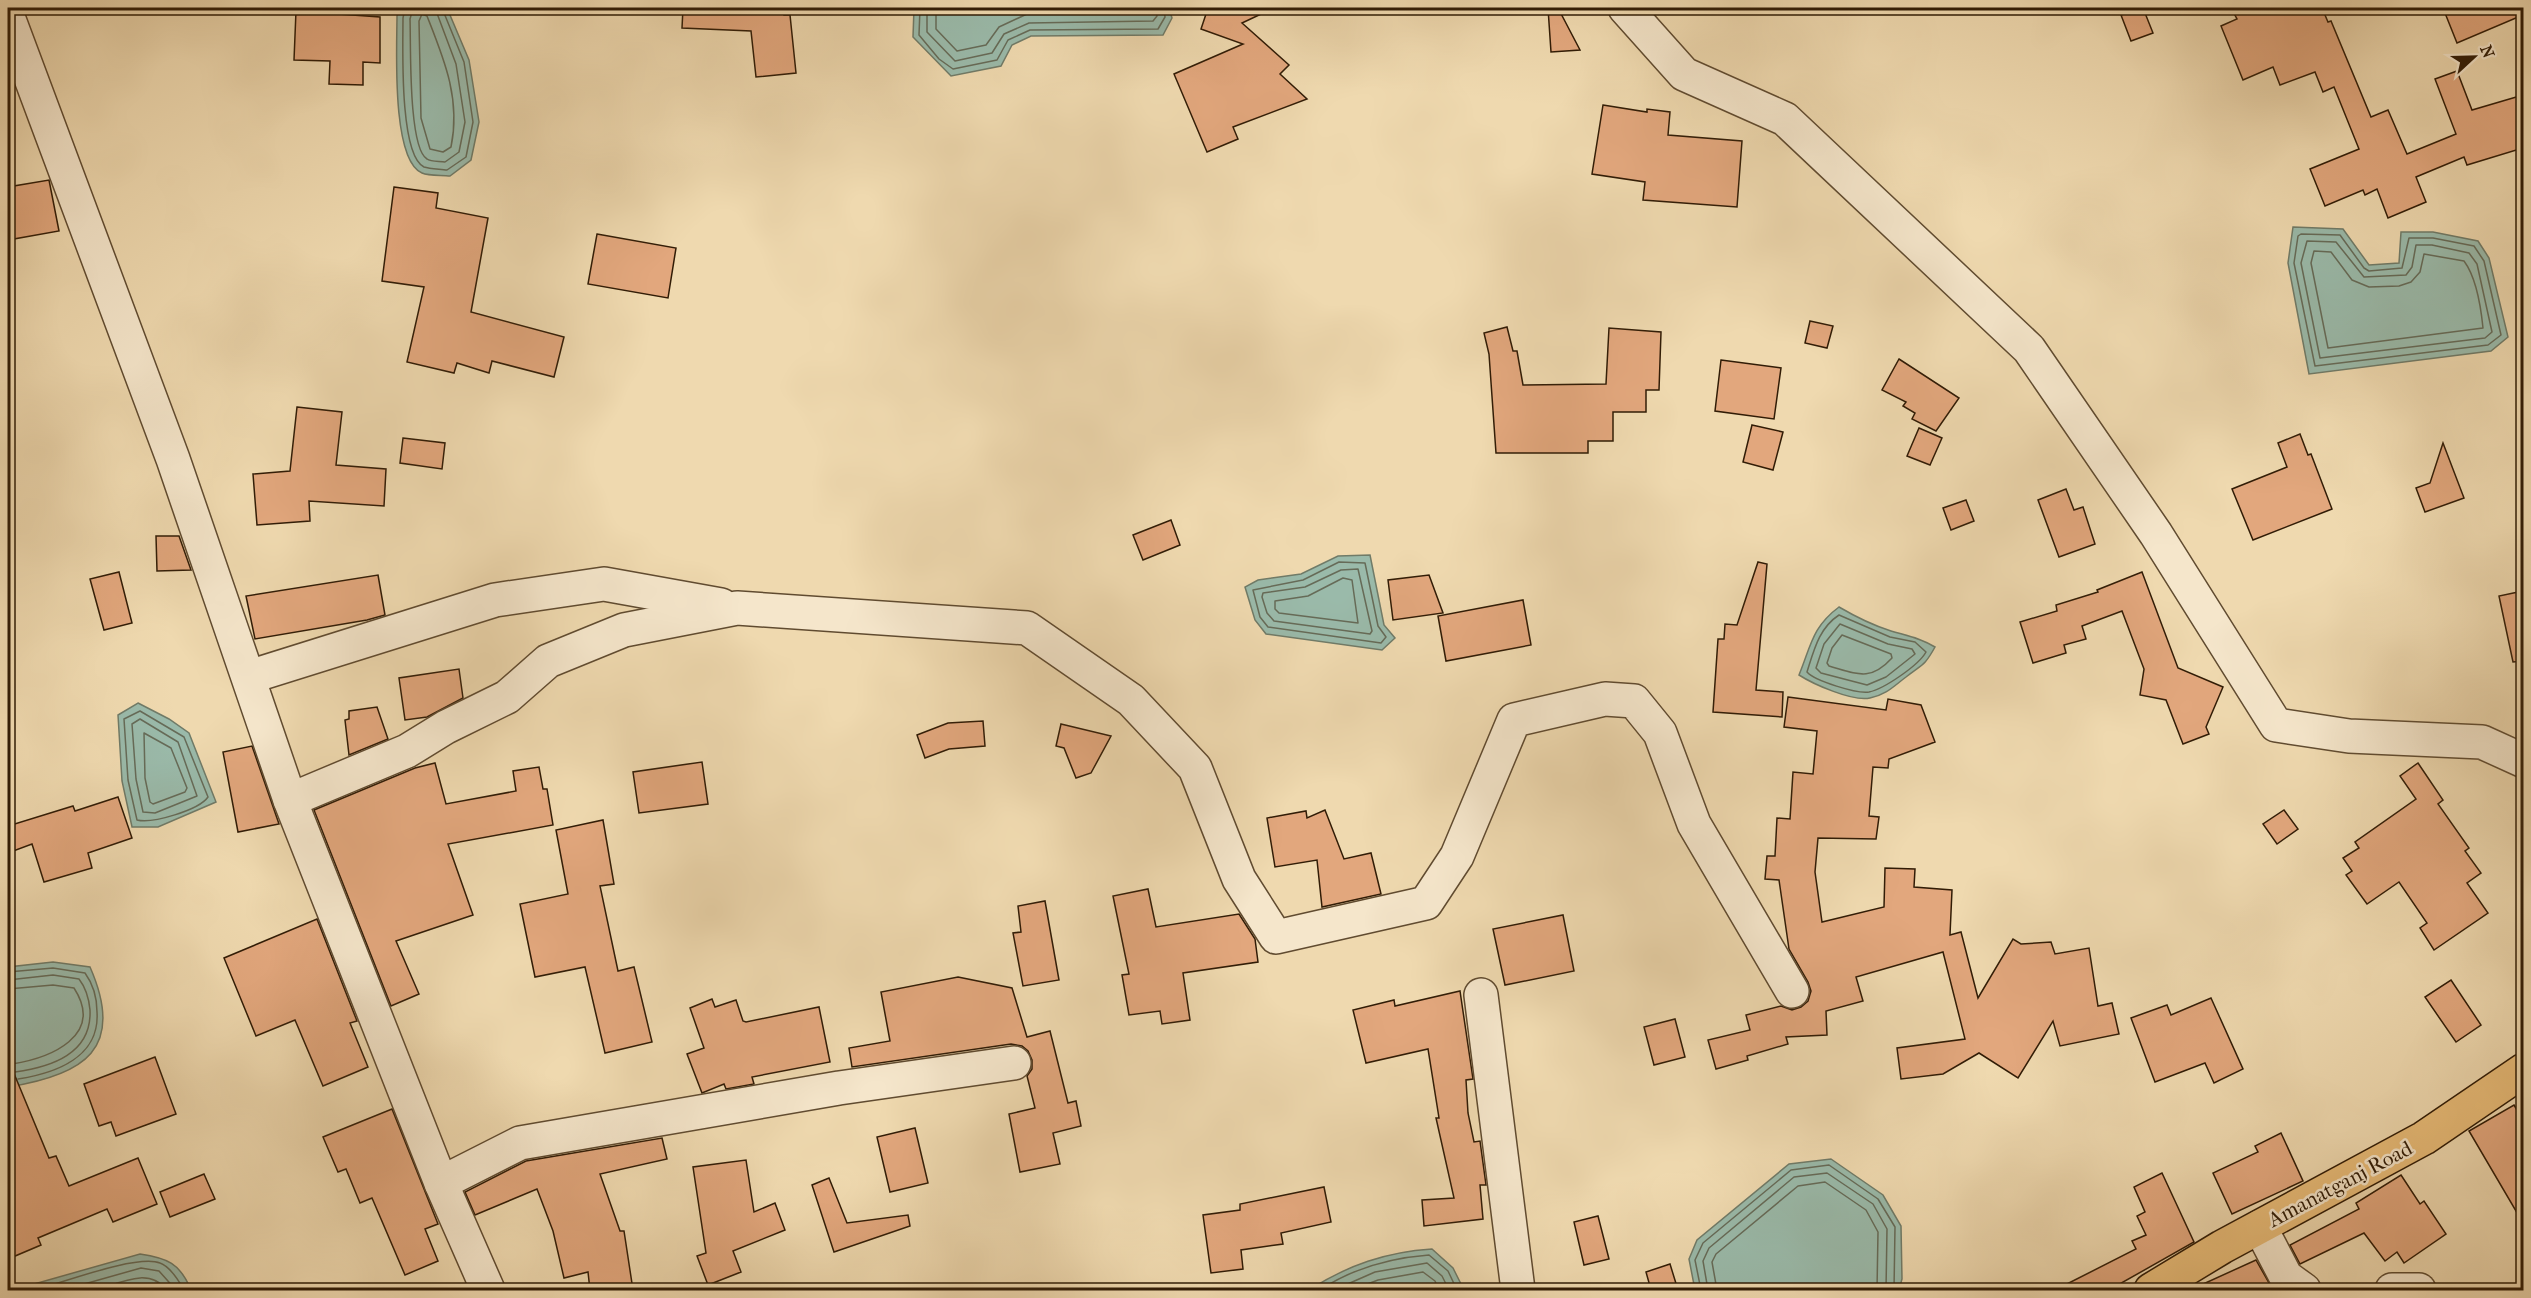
<svg xmlns="http://www.w3.org/2000/svg" width="2531" height="1298" font-family="'IM FELL French Canon',serif">
<style>
.water{fill:#9abaaa;stroke:#707b68;stroke-width:1.5}
.lines{fill:none;stroke-linecap:round;stroke-linejoin:round}
.shore{stroke:#666b58;stroke-width:1.5}
.building{fill:#e2a77d;stroke:#311c06;stroke-width:1.5}
.minor-casing{stroke:#604b30;stroke-width:36}
.major-casing{stroke:#311c06;stroke-width:36}
.minor{stroke:#f5e6cb;stroke-width:33}
.major{stroke:#e8bc78;stroke-width:33}
.labels{text-anchor:middle;stroke-width:5;stroke-linejoin:round;paint-order:stroke}
.street-label{font-size:21px;fill:#311c06;stroke:#f5e6cb}
</style>
<rect width="100%" height="100%" fill="#efd9af"/>
<filter id="stains"><feTurbulence type="fractalNoise" baseFrequency=".00333" numOctaves="4"/><feColorMatrix values="0 0 0 0 .2 0 0 0 0 .09 0 0 0 0 .02 0 0 0 .5 -.17"/></filter>
<radialGradient id="worn" r=".72"><stop offset=".6" stop-color="#630" stop-opacity="0"/><stop offset="1" stop-color="#630" stop-opacity=".3"/></radialGradient>
<g class="water">
<path d="M400,8H447L469,60L479,122L471,160L450,176C441,175 429,176 422,173C391,160 397,46 397,16Z"/>
<path d="M914,8H1169L1172,18L1163,35L1031,36L1012,45L1001,66L951,76L913,37Z"/>
<path d="M2293,227L2343,229L2369,265L2399,263L2401,232H2433L2478,241L2489,258L2508,337L2491,351L2309,374L2288,263Z"/>
<path d="M1370,555L1384,625L1395,638L1382,650L1266,634L1255,620L1245,587L1258,580L1301,574L1338,556Z"/>
<path d="M1839,607C1856,617 1872,625 1891,631C1908,636 1920,638 1935,647C1924,667 1922,664 1906,677C1894,686 1886,695 1870,698C1853,702 1813,684 1799,675C1811,646 1812,627 1839,607Z"/>
<path d="M138,703L169,719L189,733L216,802L158,827H132L122,781L118,715Z"/>
<path d="M53,962L90,967C126,1049 84,1075 8,1087V967Z"/>
<path d="M1831,1159L1883,1195L1901,1226L1902,1279L1899,1290H1695L1689,1259L1697,1240L1789,1164Z"/>
<path d="M1432,1249L1453,1268L1464,1290H1309C1348,1265 1386,1252 1432,1249Z"/>
<path d="M140,1254C167,1258 180,1263 191,1290H13Z"/>
</g>
<g class="lines">
<g class="shore">
<path d="M405,8L403,18C403,45 399,155 424,167C430,169 441,169 447,170L466,157L473,122L464,62L442,8"/>
<path d="M413,8L410,19C411,43 408,148 427,159C431,162 440,161 445,162L459,152L465,122L456,64L435,8"/>
<path d="M920,8L919,35L939,59L953,69L997,60L1008,40L1030,30L1158,29L1165,17L1164,8"/>
<path d="M927,8V32L955,61L992,53L1004,34L1029,23L1153,21L1157,16L1156,8"/>
<path d="M936,8V29L957,51L986,45L999,27L1027,14L1144,13L1147,8"/>
<path d="M422,14L427,16C444,59 461,99 451,147L443,152L430,149L421,118L419,21Z"/>
<path d="M2301,234L2340,235L2364,268L2369,271L2402,268L2409,238H2433L2474,246L2484,261L2501,335L2488,345L2315,366L2294,263L2298,236Z"/>
<path d="M2307,241L2336,242L2364,277L2406,275L2412,267L2416,245H2432L2469,253L2477,264L2492,332L2485,338L2320,358L2301,263Z"/>
<path d="M2314,251L2331,252L2352,280L2369,287L2399,286L2411,282L2420,272L2424,254L2464,261C2476,277 2481,308 2483,328L2328,348L2311,263Z"/>
<path d="M1339,562L1365,563L1378,626L1386,637L1381,643L1268,627L1260,617L1253,590L1303,580Z"/>
<path d="M1358,569L1372,631L1370,634L1274,621L1267,613L1262,597L1263,593L1305,587L1341,570Z"/>
<path d="M1343,578L1352,580L1358,623L1279,613L1275,609V601L1308,596Z"/>
<path d="M1839,615L1890,637L1915,642L1926,652C1919,665 1884,689 1869,692C1857,694 1815,681 1807,672C1814,650 1819,628 1839,615Z"/>
<path d="M1840,624L1888,644L1912,649L1915,654L1886,677L1867,685L1821,673L1816,668L1824,644Z"/>
<path d="M1842,635L1891,654L1892,658C1870,682 1857,674 1829,666L1827,663L1832,648Z"/>
<path d="M140,711L184,737L208,797C199,810 152,824 137,820L128,780L124,719Z"/>
<path d="M140,719L178,742L197,796L155,813L143,812L136,779L132,724Z"/>
<path d="M144,733L171,748L187,788L185,792L153,804L150,802L145,778Z"/>
<path d="M8,972L53,968L85,973C93,984 97,998 97,1012C100,1057 56,1073 18,1079"/>
<path d="M8,980L53,975L79,979C86,988 89,999 90,1010C92,1054 51,1067 15,1072"/>
<path d="M8,989L53,985L74,988C105,1036 50,1058 12,1064"/>
<path d="M35,1290C62,1283 137,1254 160,1263C171,1267 179,1281 184,1290"/>
<path d="M63,1290L141,1268L159,1271L176,1290"/>
<path d="M96,1290C118,1284 149,1266 166,1290"/>
<path d="M1320,1290C1353,1268 1390,1258 1429,1255L1448,1271L1457,1290"/>
<path d="M1334,1290L1375,1272L1427,1263L1442,1276L1449,1290"/>
<path d="M1352,1290L1378,1280L1423,1272L1435,1281L1439,1290"/>
<path d="M1701,1290L1695,1260L1703,1243L1791,1170L1829,1165L1878,1199L1895,1227L1894,1290"/>
<path d="M1708,1290L1703,1261L1709,1248L1794,1177L1827,1173L1873,1204L1887,1229L1886,1290"/>
<path d="M1717,1290L1712,1262L1716,1254L1798,1186L1825,1182L1866,1210L1878,1232L1877,1290"/>
</g>
</g>
<g class="building">
<path d="M683,8H783L784,15H790L796,73L756,77L751,31L682,28Z"/>
<path d="M1208,8H1274L1242,23L1289,65L1280,74L1307,99L1233,127L1238,139L1207,152L1174,74L1243,44L1201,29Z"/>
<path d="M1548,8H1558L1580,50L1551,52Z"/>
<path d="M2143,8L2153,33L2131,41L2121,15Z"/>
<path d="M2231,8H2322L2328,22L2331,21L2371,117L2388,110L2407,154L2456,134L2435,79L2457,71L2472,110L2523,95V148L2467,165L2464,157L2416,177L2426,202L2388,218L2377,189L2365,195L2363,190L2325,206L2310,169L2359,149L2334,87L2323,92L2315,72L2280,85L2273,67L2243,80L2221,26L2237,19Z"/>
<path d="M2443,8H2523V15L2457,43Z"/>
<path d="M296,11L380,17V63L363,62V85L329,84L330,61L294,60Z"/>
<path d="M1603,105L1647,112V109L1670,112L1668,135L1742,141L1737,207L1643,200L1645,182L1592,174Z"/>
<path d="M49,180L59,231L8,240V187Z"/>
<path d="M394,187L438,193L436,208L488,218L471,312L564,337L554,377L492,361L489,373L457,363L454,373L407,362L424,287L382,281Z"/>
<path d="M597,234L676,248L668,298L588,284Z"/>
<path d="M1810,321L1833,326L1827,348L1805,343Z"/>
<path d="M1507,327L1513,351H1517L1523,385L1606,384L1609,328L1661,332L1659,390H1646V412H1613V441H1588V453H1496L1489,354L1484,333Z"/>
<path d="M1899,359L1959,398L1936,431L1912,419L1915,413L1903,406L1906,402L1882,390Z"/>
<path d="M1721,360L1781,368L1774,419L1715,411Z"/>
<path d="M297,407L342,412L336,465L386,469L384,506L309,501L310,521L257,525L253,474L290,471Z"/>
<path d="M1752,425L1783,432L1773,470L1743,462Z"/>
<path d="M1919,428L1942,438L1930,465L1907,456Z"/>
<path d="M2300,434L2308,455L2311,454L2332,509L2253,540L2232,489L2287,467L2278,443Z"/>
<path d="M403,438L445,443L442,469L400,463Z"/>
<path d="M2443,443L2464,498L2425,512L2416,488L2430,483Z"/>
<path d="M2066,489L2074,510L2083,507L2095,544L2059,557L2038,500Z"/>
<path d="M1966,500L1974,521L1951,530L1943,508Z"/>
<path d="M1171,520L1180,545L1143,560L1133,535Z"/>
<path d="M156,536H179L191,570L157,571Z"/>
<path d="M1758,562L1767,564L1756,690L1783,692L1782,717L1713,712L1718,639H1724L1725,624L1737,625Z"/>
<path d="M119,572L132,623L104,630L90,579Z"/>
<path d="M2142,572L2178,668L2223,687L2206,727L2209,734L2183,744L2166,700L2140,695L2144,669L2122,611L2082,626L2086,639L2064,645L2066,653L2033,663L2020,622L2057,611L2056,605L2098,592L2097,590Z"/>
<path d="M378,575L385,615L367,620L255,639L246,596Z"/>
<path d="M1429,575L1443,613L1393,620L1388,580Z"/>
<path d="M2523,591V661L2513,662L2499,596Z"/>
<path d="M1523,600L1531,645L1446,661L1438,616Z"/>
<path d="M459,669L463,698L427,717L405,720L399,678Z"/>
<path d="M1788,697L1886,710L1888,699L1921,705L1935,742L1889,759L1888,768L1873,767L1869,816L1879,817L1876,839L1818,838L1815,872L1822,922L1884,907L1885,868L1915,869L1914,887L1952,890L1950,935L1961,932L1978,998L2013,939L2021,944L2051,942L2055,954L2089,948L2098,1006L2112,1003L2119,1034L2060,1046L2053,1021L2018,1078L1979,1053L1943,1074L1901,1079L1897,1048L1965,1039L1943,952L1856,977L1863,1001L1826,1011L1827,1035L1786,1037L1788,1044L1747,1056L1748,1060L1716,1069L1708,1040L1750,1030L1746,1015L1781,1006L1792,1010L1801,1007L1808,1001L1811,991L1808,982L1789,949L1779,880L1765,879L1767,856H1775L1777,818L1790,819L1793,772L1813,774L1817,731L1784,727Z"/>
<path d="M377,707L388,739L349,755L345,720L349,719V711Z"/>
<path d="M983,721L985,746L949,749L925,758L917,735L948,723Z"/>
<path d="M1061,724L1111,736L1091,773L1076,778L1064,748L1056,746Z"/>
<path d="M252,746L279,824L238,832L223,752Z"/>
<path d="M702,762L708,804L639,813L633,772Z"/>
<path d="M435,763L446,804L516,791L513,771L539,767L543,789H547L553,825L448,844L473,915L396,941L419,994L391,1006L314,810L415,768Z"/>
<path d="M2418,763L2443,800L2438,804L2469,848L2465,851L2481,873L2467,883L2488,913L2434,950L2420,928L2427,923L2399,882L2367,904L2346,875L2352,871L2343,858L2359,848L2355,842L2416,799L2400,776Z"/>
<path d="M118,797L132,838L88,853L92,868L44,882L32,844L8,853V826L73,806L75,811Z"/>
<path d="M1325,810L1344,859L1371,853L1381,894L1322,907L1317,860L1275,867L1267,818L1306,811L1307,818Z"/>
<path d="M2284,810L2298,829L2277,844L2263,824Z"/>
<path d="M603,820L614,884L600,886L618,971L634,967L652,1042L605,1053L585,967L535,977L520,904L568,894L556,830Z"/>
<path d="M1148,889L1156,927L1239,914L1255,939L1258,962L1183,973L1190,1020L1162,1024L1160,1011L1129,1015L1122,975L1129,974L1113,896Z"/>
<path d="M1045,901L1059,980L1023,986L1013,933L1021,932L1018,906Z"/>
<path d="M1563,915L1574,971L1505,985L1493,929Z"/>
<path d="M317,919L357,1021L350,1023L368,1067L323,1086L295,1020L256,1036L224,958Z"/>
<path d="M958,977L1012,988L1027,1037L1050,1031L1068,1103L1076,1101L1081,1126L1053,1133L1060,1164L1020,1172L1009,1114L1035,1108L1027,1076L1032,1069V1060L1028,1051L1022,1046L1011,1044L852,1067L849,1048L890,1041L881,992Z"/>
<path d="M2451,980L2481,1025L2456,1042L2425,997Z"/>
<path d="M1460,991L1473,1079L1466,1080L1468,1113L1474,1142L1480,1141L1486,1185H1480L1483,1219L1424,1226L1422,1200L1454,1198L1436,1118H1439L1428,1049L1366,1063L1353,1010L1394,1000L1395,1006Z"/>
<path d="M2211,998L2243,1069L2214,1083L2205,1063L2155,1082L2131,1018L2167,1005L2171,1015Z"/>
<path d="M712,999L715,1007L736,1000L743,1021L746,1022L819,1007L830,1062L752,1077L754,1084L726,1089L724,1084L702,1093L687,1054L704,1048L690,1008Z"/>
<path d="M1675,1019L1685,1057L1654,1065L1644,1027Z"/>
<path d="M155,1057L176,1114L116,1136L111,1122L99,1126L84,1084Z"/>
<path d="M8,1059L49,1158L56,1156L69,1186L138,1158L157,1204L113,1222L107,1209L38,1238L41,1245L8,1259Z"/>
<path d="M2514,1105L2523,1120V1223L2469,1131Z"/>
<path d="M392,1109L438,1224L425,1229L438,1261L405,1275L372,1198L360,1203L346,1169L338,1172L323,1137Z"/>
<path d="M915,1128L928,1183L890,1192L877,1137Z"/>
<path d="M2281,1133L2303,1181L2232,1214L2213,1173L2258,1152L2255,1146Z"/>
<path d="M662,1138L667,1159L600,1174L620,1231H624L633,1290H590L588,1272L564,1278L553,1231L537,1189L475,1215L465,1192L526,1161Z"/>
<path d="M746,1160L754,1212L775,1203L785,1230L733,1251L741,1272L708,1285L697,1256L706,1253L693,1167Z"/>
<path d="M2162,1173L2194,1242L2109,1290H2055L2136,1249L2132,1241L2146,1235L2137,1216L2145,1212L2134,1187Z"/>
<path d="M204,1174L215,1199L170,1217L160,1192Z"/>
<path d="M2401,1175L2420,1204L2424,1201L2446,1234L2404,1263L2397,1252L2385,1261L2364,1233L2300,1264L2290,1245L2359,1209L2356,1203Z"/>
<path d="M829,1178L847,1223L908,1215L910,1226L834,1252L812,1185Z"/>
<path d="M1324,1187L1331,1222L1281,1233L1283,1244L1241,1250L1243,1269L1211,1273L1203,1215L1240,1210V1204Z"/>
<path d="M1598,1216L1609,1259L1584,1265L1574,1222Z"/>
<path d="M2256,1260L2273,1290H2190Z"/>
<path d="M1670,1264L1678,1290H1651L1646,1272Z"/>
</g>
<g class="lines">
<defs>
<g id="minor">
<path d="M1625,8L1684,74L1785,119L2029,349L2156,534L2276,725L2349,736L2482,742L2524,761"/>
<path d="M8,17L173,459L290,800L441,1183L488,1290"/>
<path d="M249,677L495,600L604,584L721,605"/>
<path d="M290,800L407,751L446,727L507,697L548,661L624,630L737,608L1027,628L1131,700L1195,768L1239,879L1276,937L1426,903L1457,856L1514,720L1605,699L1634,701L1660,733L1694,824L1792,991"/>
<path d="M1481,995L1518,1290"/>
<path d="M441,1183L520,1143L839,1088L1014,1063"/>
<path d="M2260,1227L2286,1277L2304,1290"/>
<path d="M2392,1290H2419"/>
</g>
<path id="major" d="M2151,1290L2222,1247L2424,1138L2524,1070"/>
</defs>
<use href="#minor" class="minor-casing"/>
<use href="#major" class="major-casing"/>
<use href="#minor" class="minor"/>
<use href="#major" class="major"/>
</g>
<g class="labels">
<g class="street-label">
<text transform="translate(2340 1184) rotate(-28)" y="7">Amanatganj Road</text>
</g>
</g>
<rect width="2531" height="1298" fill="none" stroke="#efd9af" stroke-width="30"/>
<rect x="9" y="9" width="2513" height="1280" fill="none" stroke="#311c06" stroke-width="3"/>
<rect x="15" y="15" width="2501" height="1268" fill="none" stroke="#311c06" stroke-width="1.5"/>
<g transform="translate(2474 57) rotate(68)" stroke="#f5e6cb" stroke-width="4.5" paint-order="stroke">
<path d="M0-4.5L10 22L0 15L-10 22Z" fill="#311c06"/>
<text y="-9" font-size="16" font-weight="bold" text-anchor="middle" fill="#311c06">N</text>
</g>
<rect width="100%" height="100%" filter="url(#stains)"/>
<rect width="100%" height="100%" fill="url(#worn)"/>
</svg>
